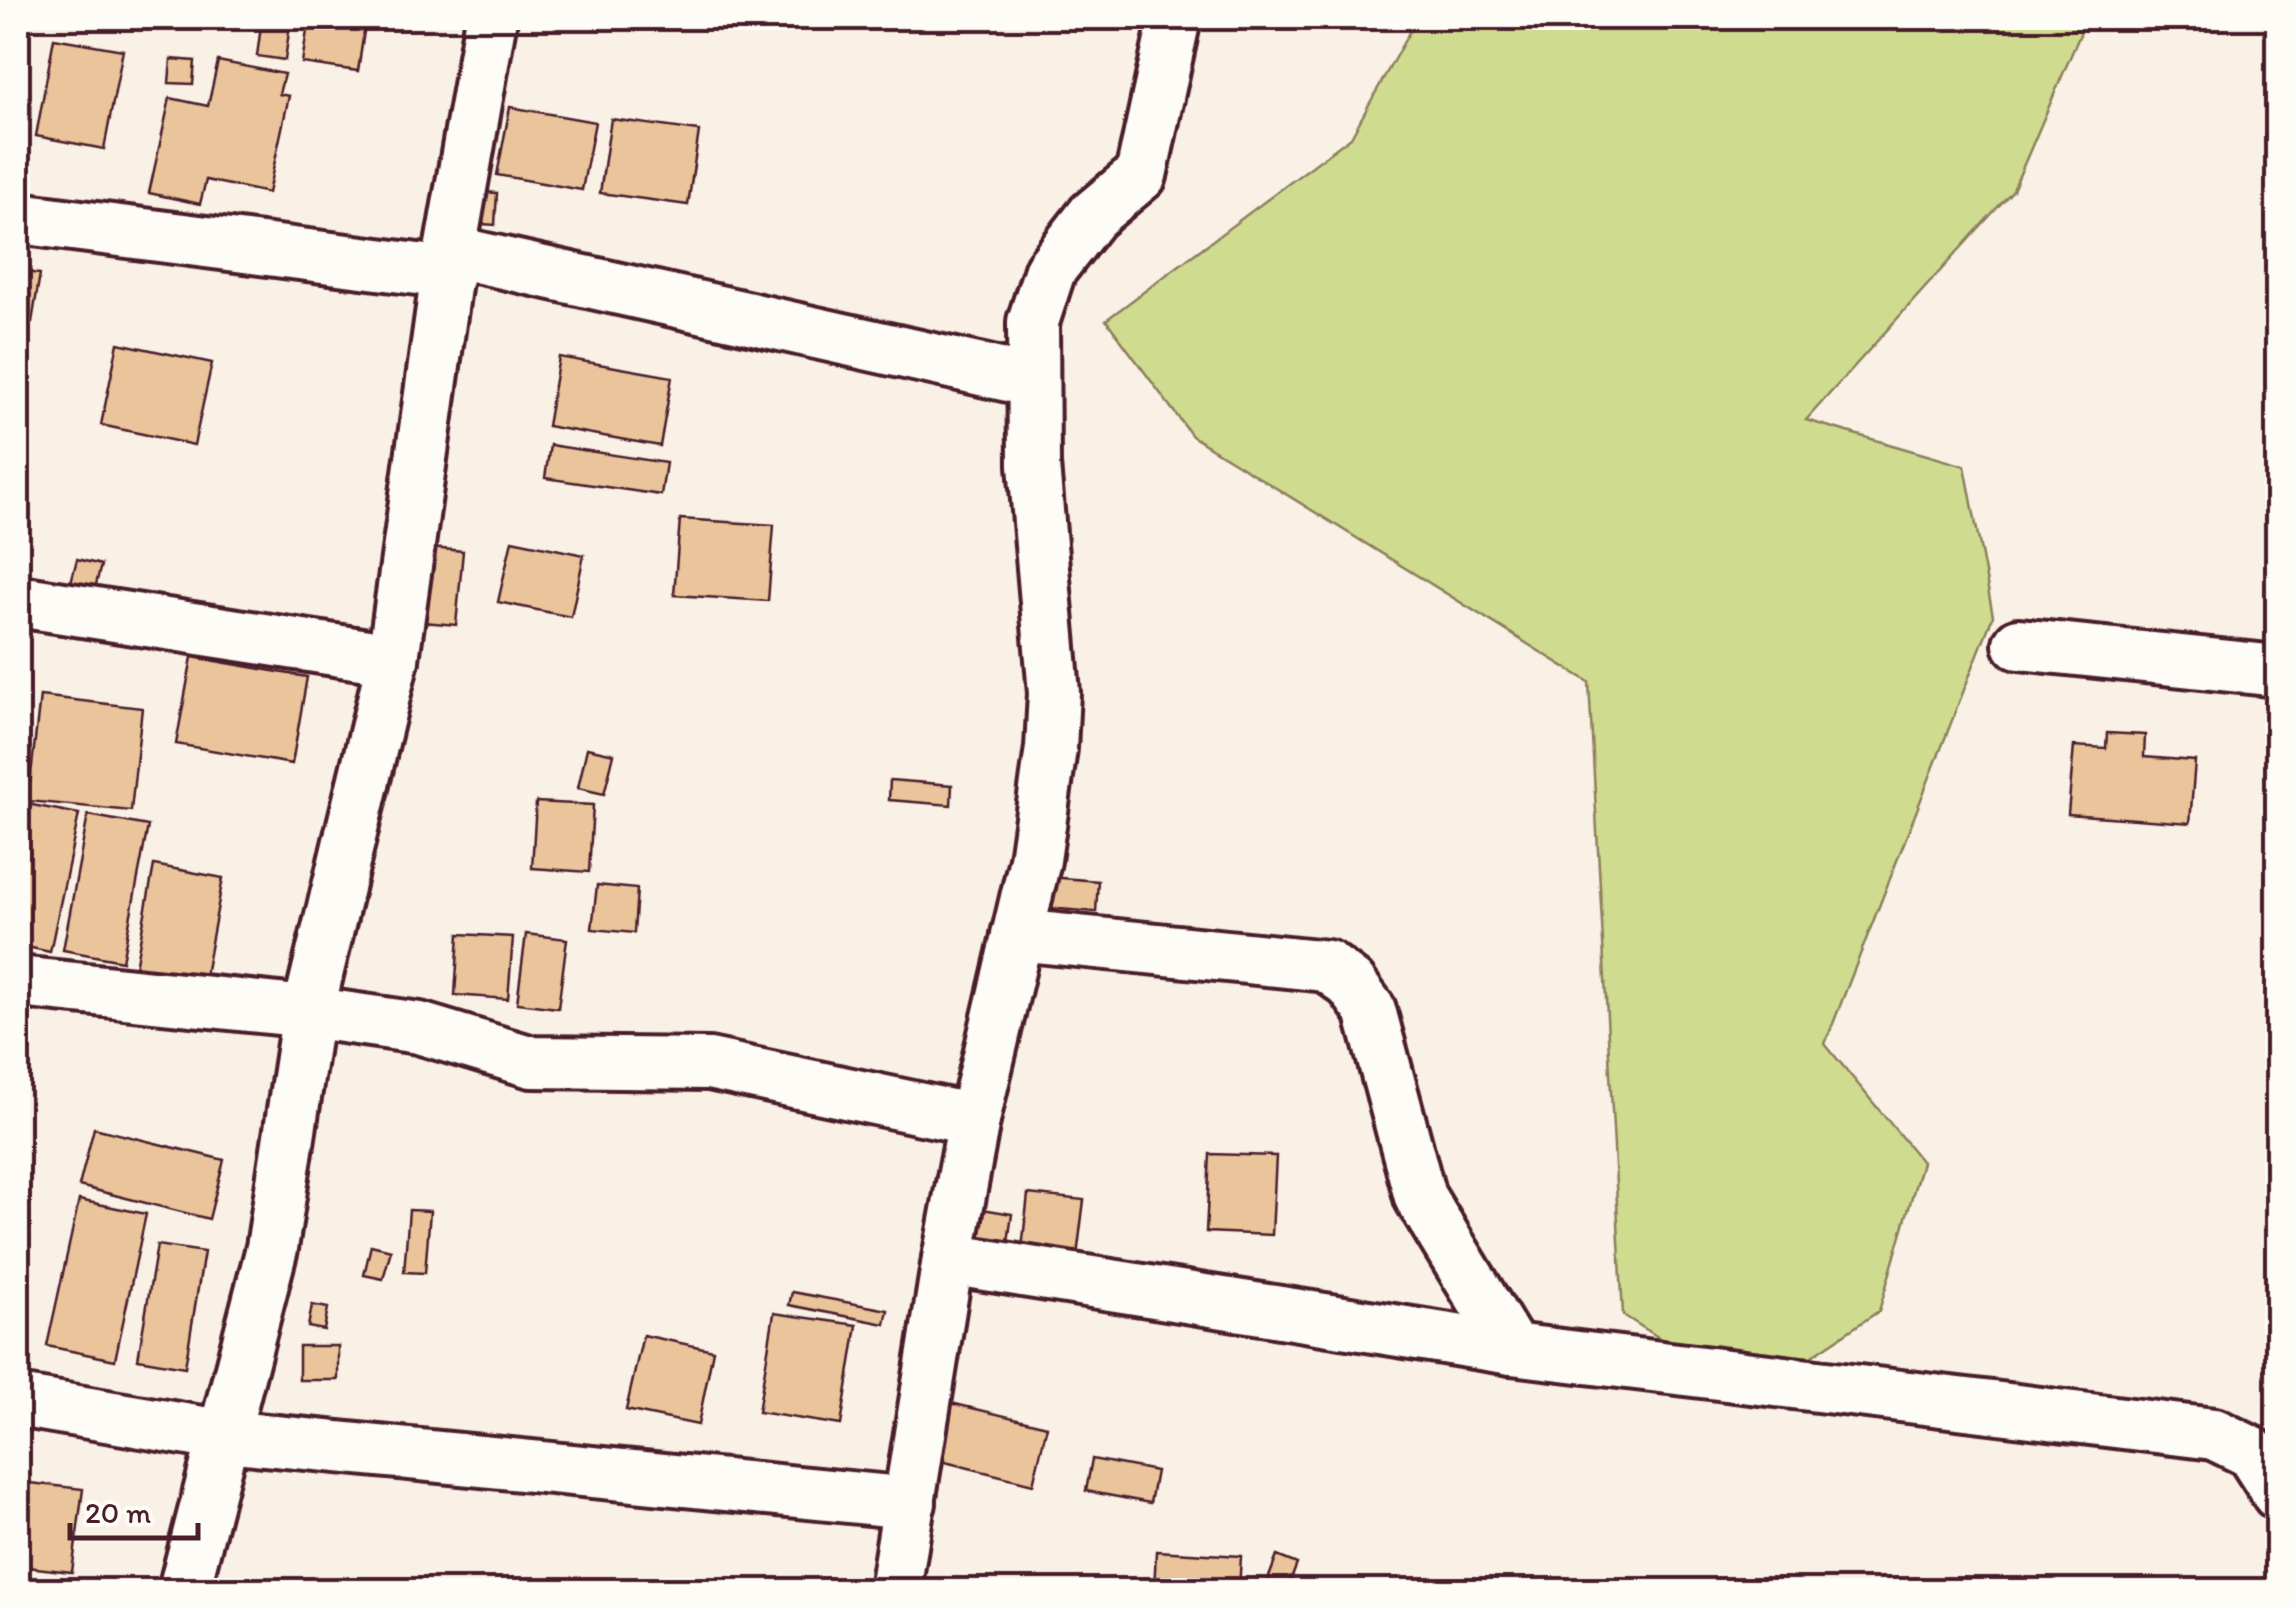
<svg xmlns="http://www.w3.org/2000/svg" width="2295" height="1608" font-family="Itim,sans-serif">
<style>
.green{fill:#cfdc8f;stroke:#8c7e5d;stroke-width:2.5}
.building{fill:#eac49b;stroke:#4a1f2b;stroke-width:2.5}
.lines{fill:none;stroke-linecap:round;stroke-linejoin:round}
.street-casing{stroke:#4a1f2b;stroke-width:58}
.street{stroke:#fdfcf7;stroke-width:50}
</style>
<rect width="100%" height="100%" fill="#f9f1e5"/>
<filter id="ink" filterUnits="userSpaceOnUse"><feTurbulence type="fractalNoise" baseFrequency=".01" numOctaves="2"/><feDisplacementMap in="SourceGraphic" scale="20" xChannelSelector="R" yChannelSelector="G"/><feConvolveMatrix kernelMatrix="1 2 1 2 8 2 1 2 1" color-interpolation-filters="sRGB"/></filter>
<g filter="url(#ink)">
<path class="green" d="M1417,18H2087L2013,190L1806,420L1965,466L1993,616L1825,1044L1922,1162L1879,1311L1752,1396L1623,1315L1589,682L1192,436L1106,320L1351,137Z"/>
<g class="building">
<path d="M262,18H291L285,60L257,56Z"/>
<path d="M309,18H366L358,71L302,63Z"/>
<path d="M54,38L123,50L104,149L36,136Z"/>
<path d="M171,59L195,61L193,84L169,83Z"/>
<path d="M218,61L284,74L279,94L289,96L268,193L206,180L200,204L149,193L170,98L208,106Z"/>
<path d="M510,107L595,122L582,190L497,175Z"/>
<path d="M611,119L699,131L688,205L600,193Z"/>
<path d="M471,191L497,193L495,225L469,223Z"/>
<path d="M18,271L40,274L32,322L18,320Z"/>
<path d="M118,343L212,363L194,445L101,425Z"/>
<path d="M559,357L672,377L660,446L547,426Z"/>
<path d="M550,445L666,463L661,495L545,478Z"/>
<path d="M680,519L774,525L768,601L674,595Z"/>
<path d="M512,540L584,555L571,617L498,602Z"/>
<path d="M420,547L463,551L456,625L413,621Z"/>
<path d="M77,559L101,565L92,600L68,594Z"/>
<path d="M192,657L307,677L292,764L176,744Z"/>
<path d="M40,696L142,708L131,811L28,801Z"/>
<path d="M2107,733L2145,735L2144,757L2195,761L2190,823L2068,814L2074,746L2106,748Z"/>
<path d="M587,748L614,754L604,794L578,788Z"/>
<path d="M890,780L952,785L951,805L889,800Z"/>
<path d="M536,802L593,805L589,872L532,868Z"/>
<path d="M27,804L79,814L50,952L18,945V851Z"/>
<path d="M88,815L148,826L122,961L63,950Z"/>
<path d="M154,865L223,878L203,986L134,973Z"/>
<path d="M1049,877L1098,881L1096,912L1047,908Z"/>
<path d="M597,885L637,889L634,933L592,929Z"/>
<path d="M459,934L513,937L508,999L455,995Z"/>
<path d="M526,934L567,939L558,1008L517,1003Z"/>
<path d="M94,1128L224,1160L209,1219L79,1186Z"/>
<path d="M1210,1154L1276,1156L1272,1235L1206,1232Z"/>
<path d="M1028,1194L1084,1200L1076,1264L1021,1258Z"/>
<path d="M79,1200L146,1214L115,1360L47,1346Z"/>
<path d="M977,1208L1012,1214L1006,1257L970,1252Z"/>
<path d="M409,1210L430,1211L425,1273L404,1272Z"/>
<path d="M157,1245L204,1252L185,1367L138,1359Z"/>
<path d="M371,1245L391,1250L383,1279L364,1275Z"/>
<path d="M792,1292L888,1310L885,1324L789,1305Z"/>
<path d="M312,1305L328,1308L324,1330L308,1327Z"/>
<path d="M774,1313L857,1325L841,1425L758,1412Z"/>
<path d="M643,1335L713,1350L698,1425L626,1410Z"/>
<rect x="299" y="1346" width="39" height="34"/>
<path d="M951,1403L1047,1426L1033,1484L937,1460Z"/>
<path d="M1092,1459L1156,1471L1150,1503L1086,1491Z"/>
<path d="M21,1482L83,1489L72,1572L18,1566Z"/>
<path d="M1156,1551L1241,1556L1239,1590H1154Z"/>
<path d="M1277,1556L1297,1564L1287,1590H1264Z"/>
</g>
<g class="lines">
<defs>
<g id="street">
<path d="M18,218L449,273"/>
<path d="M450,251L1031,381"/>
<path d="M18,601L393,659"/>
<path d="M2019,644L2278,671"/>
<path d="M1017,935L1327,966L1351,984L1370,1010L1420,1197L1512,1349"/>
<path d="M18,982L308,1012L419,1028L532,1062L709,1064L974,1120"/>
<path d="M948,1259L1512,1349L2214,1434L2251,1452L2278,1494"/>
<path d="M18,1401L225,1436L910,1503"/>
<path d="M184,1590L272,1248L308,1012L393,659L450,251L491,18"/>
<path d="M895,1590L948,1259L974,1120L1035,860L1051,748L1054,693L1034,465L1033,322L1050,270L1092,216L1141,175L1175,18"/>
</g>
</defs>
<use href="#street" class="street-casing"/>
<use href="#street" class="street"/>
</g>
</g>
<rect width="2295" height="1608" fill="none" stroke="#fdfcf7" stroke-width="60"/>
<rect x="30" y="30" width="2235" height="1548" fill="none" stroke="#4a1f2b" stroke-width="4" filter="url(#ink)"/>
<path d="M70 1523v15h128v-15" fill="none" stroke="#4a1f2b" stroke-width="5"/>
<text x="85" y="1523" font-size="30" fill="#4a1f2b" stroke="#fdfcf7" stroke-width="8" paint-order="stroke">20 m</text>
</svg>
